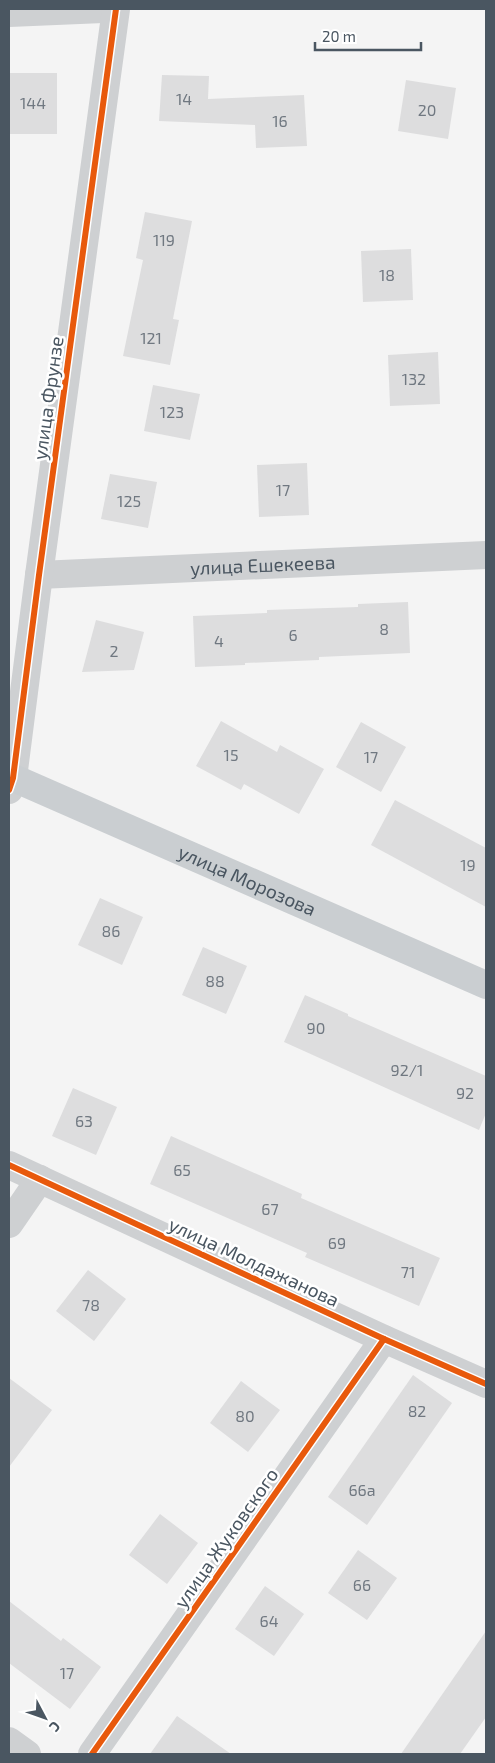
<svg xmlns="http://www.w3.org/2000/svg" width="495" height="1763" font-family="'Exo 2',sans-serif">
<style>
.building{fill:#ddddde}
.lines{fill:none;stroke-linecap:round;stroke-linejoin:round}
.minor{stroke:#ced0d2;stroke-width:28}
.major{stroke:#caced1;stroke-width:28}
.cycleway-casing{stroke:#fff;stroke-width:9}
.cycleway{stroke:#e8590c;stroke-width:6}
.labels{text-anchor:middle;stroke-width:5;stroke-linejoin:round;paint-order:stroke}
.number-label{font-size:16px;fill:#707881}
.street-label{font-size:19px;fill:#4a5661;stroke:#fff}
</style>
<rect width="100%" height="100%" fill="#f4f4f4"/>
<g class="building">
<rect x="9" y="73" width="48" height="61"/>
<path d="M162,75L209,76L208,99L304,95L307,146L256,148L255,125L159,121Z"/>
<path d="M406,80L456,88L448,139L398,131Z"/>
<path d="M145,212L192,221L173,319L179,320L170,365L123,356L143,260L136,258Z"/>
<path d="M411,249L413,300L363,302L361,251Z"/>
<path d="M438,352L440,404L390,406L388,355Z"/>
<path d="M153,385L200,394L190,440L144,431Z"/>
<path d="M307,463L309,515L259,517L257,465Z"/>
<path d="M110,474L157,482L148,528L101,519Z"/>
<path d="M408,602L410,653L319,657V660L245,663V665L195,667L193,616L267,613V610L358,607V604Z"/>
<path d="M96,620L144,632L134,670L82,672Z"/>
<path d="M221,721L277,752L280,745L324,769L299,814L244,784L241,790L196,766Z"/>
<path d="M361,722L406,747L381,792L336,767Z"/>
<path d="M395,800L486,848V907L371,845Z"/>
<path d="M100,898L143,917L122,965L78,945Z"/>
<path d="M203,947L247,966L226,1014L182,995Z"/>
<path d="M305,995L348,1014V1016L486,1076V1113L479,1130L284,1042Z"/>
<path d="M73,1088L117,1107L96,1155L52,1136Z"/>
<path d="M171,1136L302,1194L301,1198L440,1258L419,1306L305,1257L307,1253L150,1184Z"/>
<path d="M88,1270L126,1299L94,1341L56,1311Z"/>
<path d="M413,1375L452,1403L367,1525L328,1497Z"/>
<path d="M9,1378L52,1410L9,1467Z"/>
<path d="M241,1381L280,1410L248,1452L210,1423Z"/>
<path d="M160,1514L198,1543L167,1584L129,1555Z"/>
<path d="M358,1550L397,1578L367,1620L328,1593Z"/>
<path d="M265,1586L304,1614L274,1656L235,1629Z"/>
<path d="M9,1601L61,1641L63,1638L101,1667L70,1709L9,1663Z"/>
<path d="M486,1631V1717L460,1754H401Z"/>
<path d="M177,1716L231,1754H150Z"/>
</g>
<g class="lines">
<g class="minor">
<path d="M9,13L103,9"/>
<path id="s1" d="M39,575L486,555"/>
<path d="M9,790L13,778L39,575L116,9"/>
<path d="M9,1165L384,1339L486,1384"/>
<path d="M9,1224L40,1179"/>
<path d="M9,1741L27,1754"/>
<path d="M92,1754L384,1339"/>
</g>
<path class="major" id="s2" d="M9,776L486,985"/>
<defs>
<g id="cycleway">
<path d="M9,790L13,778L39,575L116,9"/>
<path d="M9,1165L384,1339L486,1384"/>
<path d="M92,1754L384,1339"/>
</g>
</defs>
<use href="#cycleway" class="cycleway-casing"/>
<use href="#cycleway" class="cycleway"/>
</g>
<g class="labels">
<g class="number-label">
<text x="184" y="105">14</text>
<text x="33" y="109">144</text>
<text x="427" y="116">20</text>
<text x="280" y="127">16</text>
<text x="164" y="246">119</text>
<text x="387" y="281">18</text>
<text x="151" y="344">121</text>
<text x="414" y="385">132</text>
<text x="172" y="418">123</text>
<text x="283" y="496">17</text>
<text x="129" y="507">125</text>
<text x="384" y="635">8</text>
<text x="293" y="641">6</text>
<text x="219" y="647">4</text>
<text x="114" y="657">2</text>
<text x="231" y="761">15</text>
<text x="371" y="763">17</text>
<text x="468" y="871">19</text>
<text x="111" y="937">86</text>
<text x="215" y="987">88</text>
<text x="316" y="1034">90</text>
<text x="407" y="1076">92/1</text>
<text x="465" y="1099">92</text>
<text x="84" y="1127">63</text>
<text x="182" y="1176">65</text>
<text x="270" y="1215">67</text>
<text x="337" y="1249">69</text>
<text x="408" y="1278">71</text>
<text x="91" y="1311">78</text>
<text x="417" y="1417">82</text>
<text x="245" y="1422">80</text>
<text x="362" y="1496">66а</text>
<text x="362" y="1591">66</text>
<text x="269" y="1627">64</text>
<text x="67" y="1679">17</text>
</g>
<g class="street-label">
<text transform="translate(48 398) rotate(-82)" y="7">улица Фрунзе</text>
<text dy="7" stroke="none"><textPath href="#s1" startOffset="224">улица Ешекеева</textPath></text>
<text dy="7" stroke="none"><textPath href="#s2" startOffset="260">улица Морозова</textPath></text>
<text transform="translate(254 1262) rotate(25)" y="7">улица Молдажанова</text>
<text transform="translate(226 1538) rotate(-55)" y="7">улица Жуковского</text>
</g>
</g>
<rect width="495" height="1763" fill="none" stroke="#4a5661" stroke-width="20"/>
<g transform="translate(45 1718) rotate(131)" stroke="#ffffff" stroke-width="4" paint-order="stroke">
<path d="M0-4L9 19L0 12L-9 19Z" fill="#4a5661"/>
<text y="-8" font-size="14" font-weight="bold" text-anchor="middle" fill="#4a5661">С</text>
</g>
<path d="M315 42v8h106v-8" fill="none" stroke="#4a5661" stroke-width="2.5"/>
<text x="322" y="42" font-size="15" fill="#4a5661" stroke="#ffffff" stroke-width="4" paint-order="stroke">20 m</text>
</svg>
